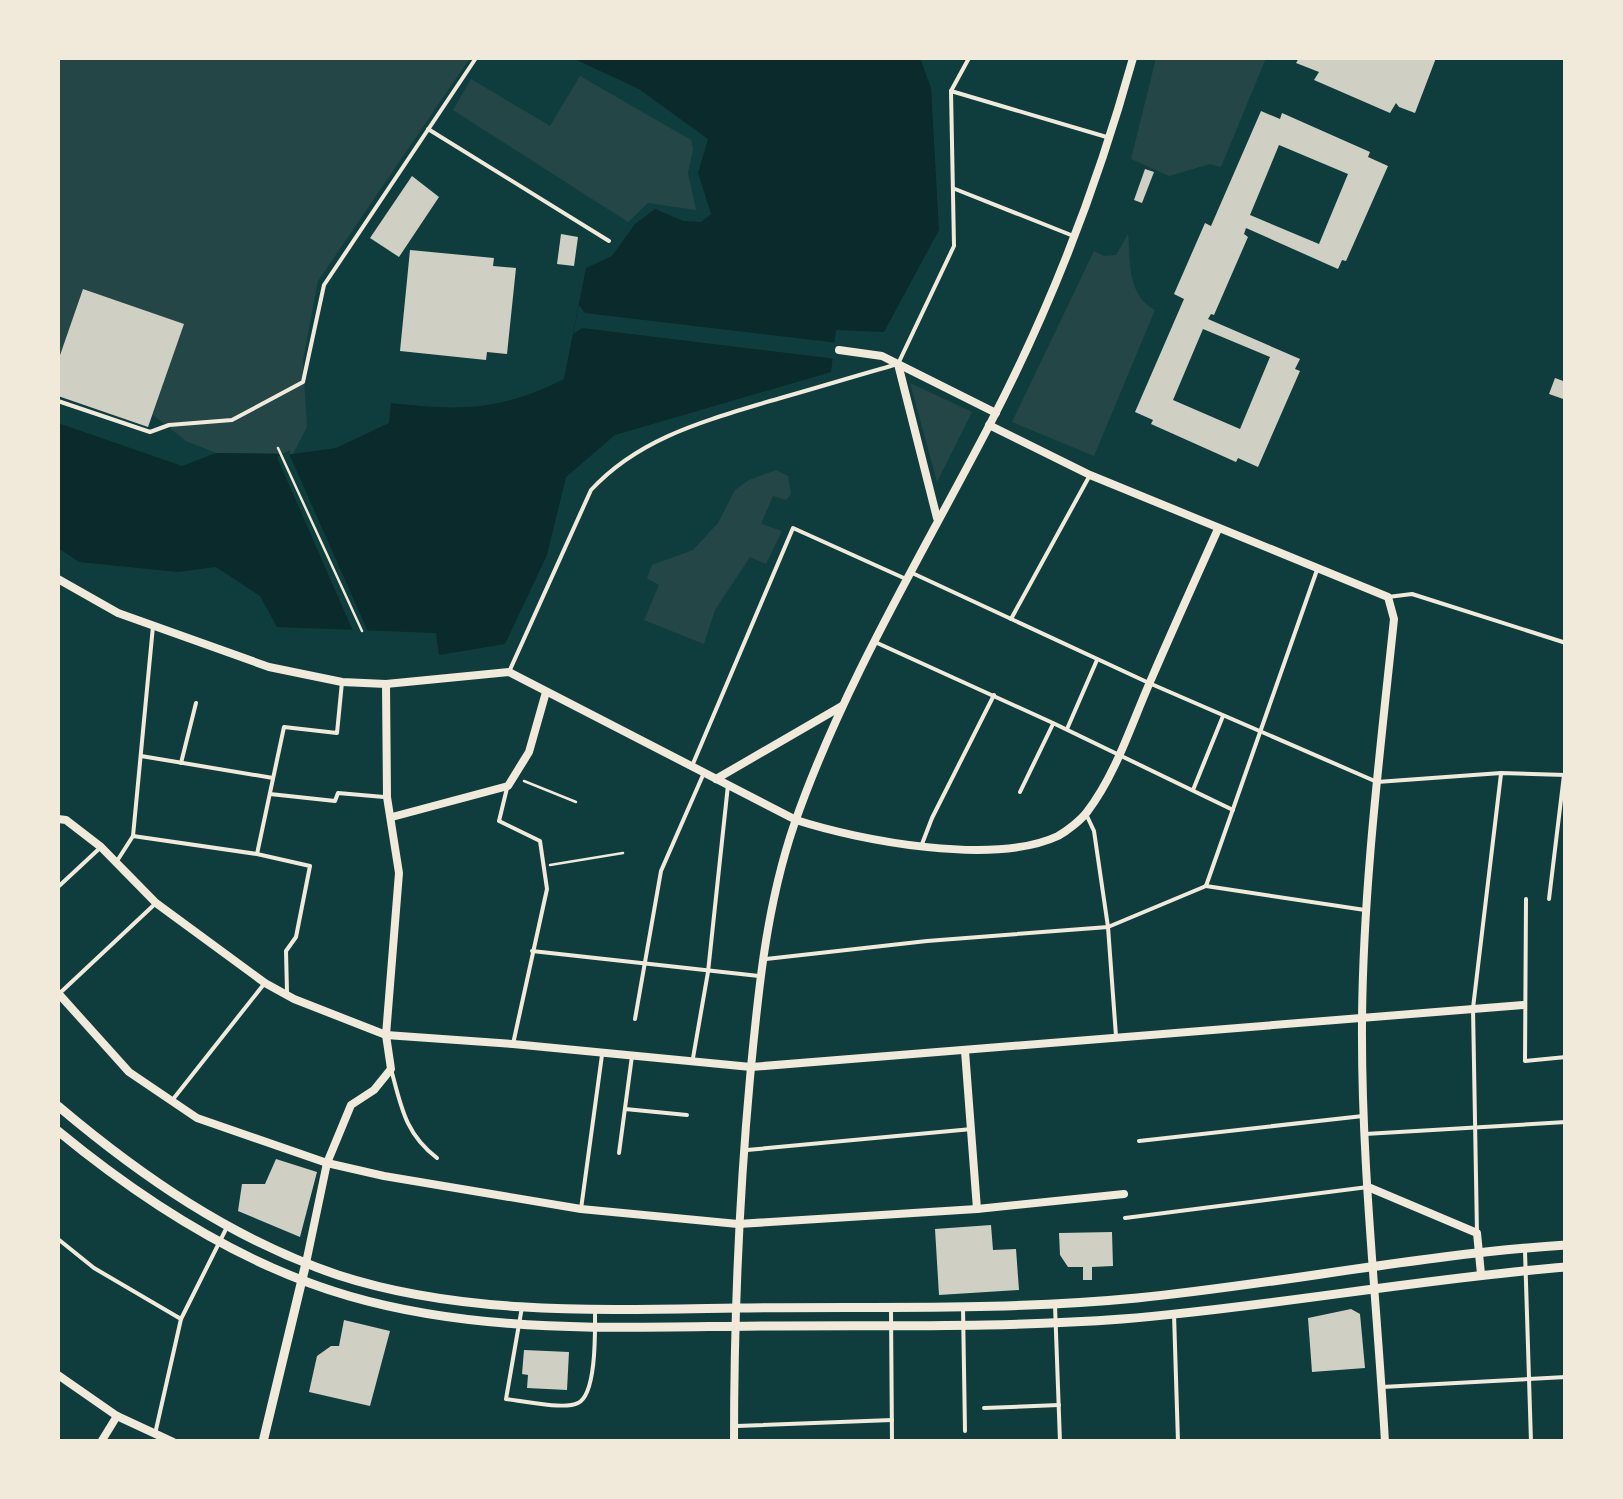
<svg xmlns="http://www.w3.org/2000/svg" width="1623" height="1499" font-family="'Archivo Narrow',sans-serif">
<style>
.green{fill:#244646}
.water{fill:#0a2a2b}
.pier{fill:#0f3d3e}
.building{fill:#cfcfc3;fill-rule:evenodd}
.lines{fill:none;stroke-linecap:round;stroke-linejoin:round}
.path{stroke:#f1e9da;stroke-width:2.5}
.service{stroke:#f1e9da;stroke-width:4}
.minor{stroke:#f1e9da;stroke-width:8}
.tertiary{stroke:#f1e9da;stroke-width:9}
</style>
<rect width="100%" height="100%" fill="#0f3d3e"/>
<g class="green">
<path d="M58,58H470L318,281L303,360L307,427L293,454L216,453L186,441L153,415L183,324L83,289L58,361Z"/>
<path d="M1156,58H1266L1221,167L1210,164L1169,176L1131,159Z"/>
<path d="M580,76L691,140L693,149L688,173L696,210L648,203L628,222L453,110L471,79L550,126Z"/>
<path d="M1128,234C1131,261 1126,294 1155,310L1094,456L1012,422L1094,251L1104,256L1116,255Z"/>
<path d="M910,383L972,412L937,482Z"/>
<path d="M776,470L788,476L791,494L786,500L773,496L761,524L782,531L766,564L750,557L715,610L704,644L644,620L659,585L647,578L652,565L693,550L718,523L735,490L749,480Z"/>
</g>
<path class="water" d="M572,58H920L931,88L939,230L884,332L836,330L831,372L615,435L566,477L547,555L505,644L439,655L436,633L277,627L260,596L216,567L178,572L79,562L58,548V423L182,466L216,453L293,454L336,448L389,423L391,403C462,411 500,411 564,379L586,268L612,256L635,224L655,209L683,221L701,222L711,214L698,173L708,139L639,89Z"/>
<g class="pier">
<path d="M579,305L585,313L839,343L837,359L582,328L573,334Z"/>
<path d="M290,450V456L369,634L353,631L277,457Z"/>
</g>
<g class="building">
<path d="M1299,58H1436L1415,113L1399,107L1396,103L1390,113L1314,80L1319,72L1296,63Z"/>
<path d="M1261,111L1280,119L1282,113L1370,152L1368,157L1388,166L1346,261L1342,260L1338,269L1246,228L1244,234L1248,237L1214,315L1211,314L1208,319L1300,359L1295,369L1300,371L1258,467L1238,458L1236,462L1151,424L1153,420L1135,412L1184,299L1174,294L1205,223L1211,226ZM1279,145L1348,174L1319,244L1250,215ZM1203,329L1270,357L1240,429L1173,400Z"/>
<path d="M1145,169L1154,172L1142,203L1134,200Z"/>
<path d="M412,176L439,197L399,257L370,238Z"/>
<path d="M561,234L578,237L574,266L557,264Z"/>
<path d="M410,250L494,258L493,266L516,268L507,354L487,352L486,360L400,351Z"/>
<path d="M83,289L184,324L148,427L58,396V361Z"/>
<path d="M1555,378L1566,382V400L1549,394Z"/>
<path d="M276,1159L317,1172L300,1237L238,1211L242,1184H265Z"/>
<path d="M991,1225L993,1250L1016,1249L1019,1290L939,1295L935,1229Z"/>
<path d="M1112,1232L1113,1266L1092,1267V1280H1083V1267H1068L1060,1255L1059,1233Z"/>
<path d="M1351,1309L1360,1314L1365,1368L1312,1372L1308,1318Z"/>
<path d="M344,1320L390,1331L370,1406L309,1392L317,1356L331,1346H339Z"/>
<path d="M524,1350L569,1352L567,1390L527,1388L528,1375L522,1374Z"/>
</g>
<g class="lines">
<g class="path">
<path d="M278,448L362,631"/>
<path d="M524,781L576,802"/>
<path d="M550,865L623,853"/>
</g>
<g class="service">
<path d="M951,91L1110,138"/>
<path d="M428,129L609,241"/>
<path d="M955,189L1071,235"/>
<path d="M58,401L150,432L169,425L232,420L303,382L324,285L476,58"/>
<path d="M910,572L1149,683L1377,782L1501,773L1566,775"/>
<path d="M1388,597L1412,594L1566,643"/>
<path d="M1011,619L1090,475"/>
<path d="M875,642L1053,723L1233,810"/>
<path d="M509,672L591,490C639,438 704,421 770,401C813,389 855,376 898,364L954,246L951,91L969,58"/>
<path d="M1067,729L1097,660"/>
<path d="M141,756L273,778"/>
<path d="M181,763L196,703"/>
<path d="M692,766L793,528L906,579"/>
<path d="M507,788L499,821L540,841L547,889L513,1044"/>
<path d="M1193,790L1223,716"/>
<path d="M1020,792L1053,724"/>
<path d="M270,794L335,801L338,793L384,797"/>
<path d="M1086,814L1094,831L1108,927L1116,1036"/>
<path d="M133,836L257,854L310,866L296,937L286,951L287,992"/>
<path d="M922,844L932,818L994,695"/>
<path d="M257,854L284,727L337,733L342,682"/>
<path d="M117,861L133,836L153,626"/>
<path d="M1206,886L1317,570"/>
<path d="M1206,886L1365,910"/>
<path d="M58,887L101,847"/>
<path d="M1526,899L1525,1061L1566,1057"/>
<path d="M1549,899L1564,775"/>
<path d="M532,951L759,976"/>
<path d="M766,959L927,941L1108,927L1206,886"/>
<path d="M61,992L156,903"/>
<path d="M635,1019L661,871L703,775"/>
<path d="M693,1058L708,972L728,785"/>
<path d="M391,1069C401,1106 405,1134 437,1158"/>
<path d="M174,1098L264,984"/>
<path d="M625,1109L687,1115"/>
<path d="M1365,1134L1566,1122"/>
<path d="M1139,1141L1363,1116"/>
<path d="M747,1150L972,1129"/>
<path d="M619,1153L632,1056"/>
<path d="M581,1209L602,1055"/>
<path d="M1125,1218L1368,1187"/>
<path d="M1477,1233L1473,1008L1501,774"/>
<path d="M58,1239L94,1268L181,1319"/>
<path d="M1525,1251L1531,1442"/>
<path d="M1055,1305L1060,1442"/>
<path d="M522,1307L506,1399C522,1401 565,1410 578,1403C597,1394 595,1329 595,1310"/>
<path d="M963,1308L965,1431"/>
<path d="M891,1311L892,1442"/>
<path d="M1174,1314L1178,1442"/>
<path d="M1382,1387L1566,1377"/>
<path d="M984,1408L1059,1405"/>
<path d="M737,1426L892,1420"/>
<path d="M155,1434L181,1319L227,1227"/>
</g>
<g class="minor">
<path d="M839,350L882,356L996,413"/>
<path d="M898,364L937,518"/>
<path d="M989,425L1090,475L1388,597L1394,619C1380,753 1363,888 1362,1022C1361,1162 1377,1302 1385,1442"/>
<path d="M58,579L118,613L269,667L342,682L386,684L509,672L796,820C861,841 994,866 1058,836C1067,831 1081,820 1087,812C1116,774 1131,725 1150,682C1172,631 1195,580 1218,529"/>
<path d="M716,779L842,706"/>
<path d="M392,817L508,786L529,752L546,692"/>
<path d="M58,819L66,820L101,847L156,903L265,983L294,999L386,1035L513,1044L751,1067L1523,1005"/>
<path d="M58,993L129,1072L197,1118L327,1163L384,1176L581,1209L738,1224L977,1209L1124,1194"/>
<path d="M965,1051L977,1209"/>
<path d="M1368,1187L1477,1233L1481,1274"/>
<path d="M306,1263L327,1163L351,1105L374,1090L391,1069L386,1035L399,873L387,797L386,684"/>
<path d="M58,1375L117,1416L173,1442"/>
<path d="M101,1442L117,1416"/>
<path d="M734,1442C734,1320 739,1199 750,1078C758,993 766,907 794,825C843,684 922,555 990,424C1051,307 1098,184 1133,58"/>
</g>
<g class="tertiary">
<path d="M58,1106C142,1177 232,1239 338,1275C463,1316 607,1310 736,1308C870,1306 1003,1311 1137,1298C1280,1284 1422,1254 1566,1245"/>
<path d="M58,1131C143,1201 242,1265 349,1296C483,1335 624,1327 762,1326C882,1325 1001,1328 1122,1319C1270,1307 1417,1279 1566,1267"/>
<path d="M263,1442L306,1263"/>
</g>
</g>
<rect width="1623" height="1499" fill="none" stroke="#f1e9da" stroke-width="120"/>
</svg>
